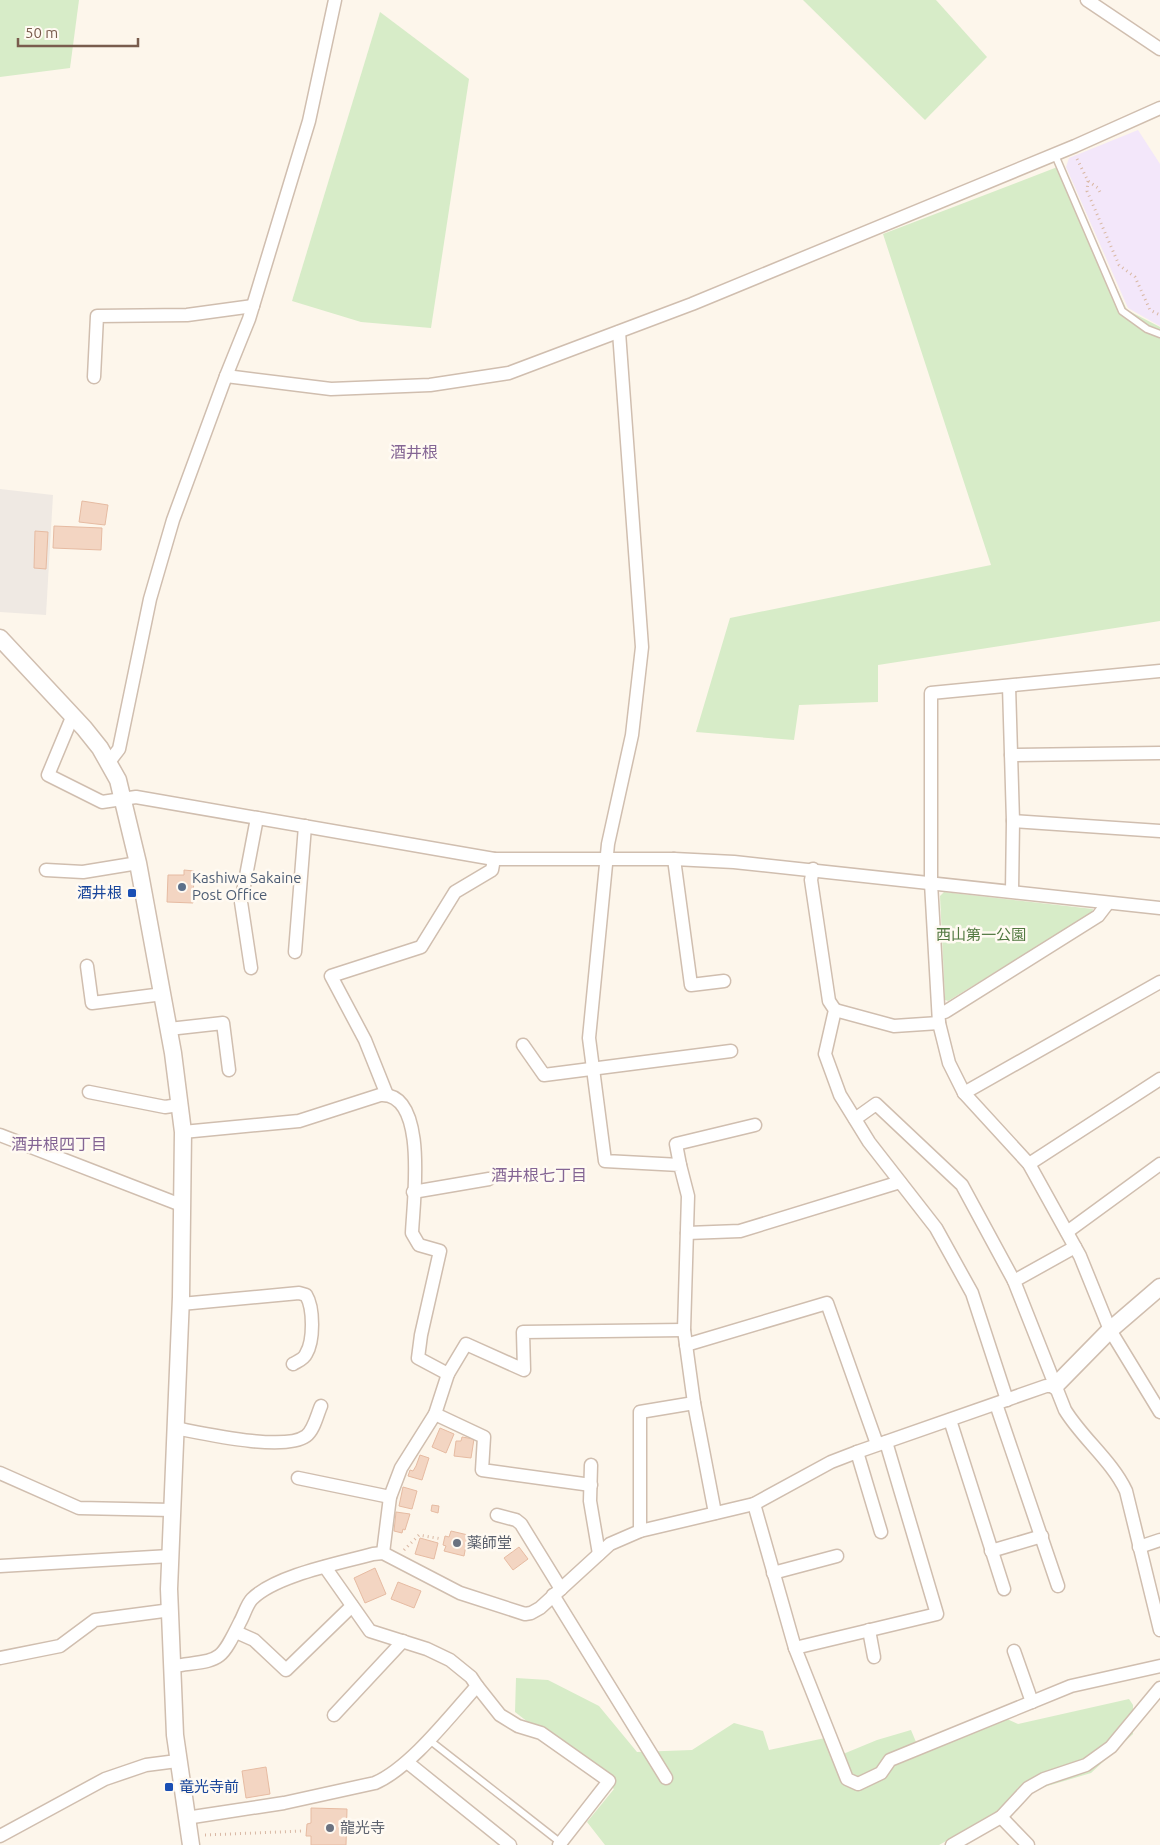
<svg xmlns="http://www.w3.org/2000/svg" width="1160" height="1845" font-family="Ubuntu,'Noto Sans JP',sans-serif">
<style>
.industrial{fill:#efe9e3}
.education{fill:#f3e7fa}
.green{fill:#d7ecc8}
.building{fill:#f3d5c2;stroke:#e6bba2}
.lines{fill:none;stroke-linecap:round;stroke-linejoin:round}
.service-casing{stroke:#d0beaf;stroke-width:9}
.minor-casing{stroke:#d0beaf;stroke-width:15}
.tertiary-casing{stroke:#d0beaf;stroke-width:19}
.path{stroke:#d9b8a4;stroke-width:3;stroke-dasharray:1 4;stroke-linecap:butt}
.service{stroke:#fff;stroke-width:6}
.minor{stroke:#fff;stroke-width:12}
.tertiary{stroke:#fff;stroke-width:16}
.service-dot{fill:#5c6f8a;stroke:#fffaf2;stroke-width:2}
.transit-dot{fill:#1a4fb4;stroke:#fffaf2;stroke-width:2}
.worship-dot{fill:#6b7280;stroke:#fffaf2;stroke-width:2}
.labels{text-anchor:middle;stroke-width:5;stroke-linejoin:round;paint-order:stroke}
.service-label{font-size:15px;fill:#4e5e75;stroke:#fffaf2;text-anchor:start}
.transit-label{font-size:15px;fill:#164399;stroke:#fffaf2;text-anchor:end}
.park-label{font-size:15px;fill:#527941;stroke:#fffaf2}
.worship-label{font-size:15px;fill:#5b616d;stroke:#fffaf2;text-anchor:start}
.neighbourhood-label{font-size:16px;fill:#846594;stroke:#fffaf2}
</style>
<rect width="100%" height="100%" fill="#fdf6eb"/>
<path class="industrial" d="M0,489L53,495L46,615L0,612Z"/>
<path class="education" d="M1138,130L1160,164V326L1128,308L1066,167L1069,158Z"/>
<g class="green">
<path d="M0,0H79L70,68L0,77Z"/>
<path d="M803,0H936L987,57L925,120Z"/>
<path d="M380,12L469,79L431,328L361,322L292,301Z"/>
<path d="M1060,166L1127,310L1160,327V621L878,665V702L799,705L794,740L696,732L730,618L991,565L883,234Z"/>
<path d="M944,892L1093,909L1092,913L948,1001L945,1000L940,896Z"/>
<path d="M516,1678L548,1680L599,1706L637,1752L692,1750L734,1723L763,1731L769,1750L825,1738L831,1759L877,1740L911,1730L921,1754L1007,1719L1018,1724L1129,1699L1133,1705V1734L1091,1773L1044,1787L939,1845H605L587,1822L614,1789L515,1712Z"/>
</g>
<g class="building">
<path d="M82,501L108,505L105,525L79,522Z"/>
<path d="M54,526L102,528L101,550L53,548Z"/>
<path d="M35,531L48,532L46,569L34,568Z"/>
<path d="M184,870L194,871L193,903L167,902L168,875H184Z"/>
<path d="M440,1428L454,1434L446,1453L432,1447Z"/>
<path d="M462,1437L474,1439L471,1458L454,1456L456,1441H461Z"/>
<path d="M420,1455L429,1458L422,1480L408,1476L410,1470L413,1471L416,1466Z"/>
<path d="M403,1487L417,1491L412,1509L399,1506Z"/>
<path d="M432,1505L439,1506L438,1513L431,1511Z"/>
<path d="M396,1512L410,1514L405,1530L403,1529L402,1533L394,1531Z"/>
<path d="M451,1531L468,1535L464,1556L444,1551L446,1546L443,1545L445,1536L449,1537Z"/>
<path d="M420,1538L438,1543L434,1559L415,1554Z"/>
<path d="M519,1547L528,1559L513,1570L504,1558Z"/>
<path d="M375,1568L386,1594L365,1603L354,1578Z"/>
<path d="M398,1582L421,1591L414,1608L391,1599Z"/>
<path d="M266,1767L270,1794L246,1798L242,1771Z"/>
<path d="M311,1808L347,1809L346,1845H311V1836H306L307,1824L311,1823Z"/>
</g>
<g class="lines">
<defs>
<g id="service">
<path d="M1055,155L1122,311L1147,329L1160,334"/>
<path d="M428,1739L561,1843"/>
</g>
<g id="minor">
<path d="M1087,0L1160,49"/>
<path d="M619,332L642,647L632,735L608,844L589,1038L605,1161L680,1165L688,1196L684,1330L694,1403L715,1513"/>
<path d="M226,376L331,389L430,385L509,373L692,304L1075,146L1160,108"/>
<path d="M94,377L97,316L187,315L253,306"/>
<path d="M1160,671L931,693V883L939,1023L949,1063L964,1093L1029,1164L1080,1256L1110,1330L1160,1412"/>
<path d="M1009,686L1013,821L1012,891"/>
<path d="M73,715L48,775L102,802L136,797L494,859H674L734,862L1160,908"/>
<path d="M1011,755L1160,753"/>
<path d="M109,762L119,749L150,599L173,520L226,376L249,319L309,121L335,0"/>
<path d="M1013,821L1160,831"/>
<path d="M674,859L691,985L724,981"/>
<path d="M813,869L811,880L829,1001L835,1010L825,1054L840,1095L869,1142L936,1228L972,1293L1007,1400"/>
<path d="M46,870L83,872L138,863"/>
<path d="M295,952L305,826"/>
<path d="M87,966L92,1003L163,994"/>
<path d="M251,968L241,902L257,818"/>
<path d="M835,1010L894,1026L939,1023"/>
<path d="M939,1011L945,1012L1098,916L1108,903"/>
<path d="M169,1029L223,1023L229,1070"/>
<path d="M523,1045L544,1075L731,1051"/>
<path d="M89,1092L165,1107L179,1105"/>
<path d="M964,1093L1160,982"/>
<path d="M387,1095L365,1040L331,976L421,947L455,892L492,870L494,859"/>
<path d="M855,1119L876,1104L962,1185L1014,1281"/>
<path d="M183,1132L299,1121L380,1095C429,1091 413,1204 412,1233L419,1245L440,1251L421,1335L418,1358L448,1374"/>
<path d="M0,1135L181,1205"/>
<path d="M1029,1164L1160,1079"/>
<path d="M680,1165L676,1144L755,1125"/>
<path d="M413,1192L489,1179"/>
<path d="M1067,1232L1160,1164"/>
<path d="M687,1233L740,1231L900,1182"/>
<path d="M1075,1247L1014,1281L1065,1410C1082,1438 1112,1461 1126,1491L1160,1630"/>
<path d="M181,1304L299,1293L306,1295C314,1308 314,1341 306,1354C304,1359 298,1361 293,1364"/>
<path d="M686,1345L827,1303L877,1444"/>
<path d="M996,1404L1058,1586"/>
<path d="M435,1414L484,1437L482,1470L591,1485"/>
<path d="M950,1420L1004,1589"/>
<path d="M175,1428C202,1433 284,1452 306,1436C314,1430 317,1415 321,1406"/>
<path d="M857,1452L881,1532"/>
<path d="M591,1465L590,1501L599,1554"/>
<path d="M0,1473L79,1508L172,1510"/>
<path d="M298,1478L390,1497"/>
<path d="M754,1504L795,1648L847,1779L858,1784L881,1773L890,1760L1071,1686L1160,1666"/>
<path d="M497,1515L516,1520L521,1524L561,1589"/>
<path d="M640,1531V1412L694,1403"/>
<path d="M1139,1547L1160,1540"/>
<path d="M991,1551L1042,1536"/>
<path d="M383,1553L390,1497L401,1468L435,1414L448,1374L466,1344L524,1370L523,1332L684,1330"/>
<path d="M0,1566L170,1556"/>
<path d="M773,1573L837,1556"/>
<path d="M553,1595L666,1778"/>
<path d="M869,1630L874,1657"/>
<path d="M236,1632L254,1640L286,1670L352,1606"/>
<path d="M795,1648L937,1614L886,1442"/>
<path d="M1014,1651L1032,1702"/>
<path d="M0,1658L60,1646L95,1620L171,1610"/>
<path d="M174,1666C220,1659 219,1665 240,1622C244,1615 247,1604 252,1599C276,1575 341,1563 373,1554L383,1553L460,1593L525,1614L531,1613L540,1608L610,1544L640,1531L754,1504L831,1462L857,1452L1046,1386H1055"/>
<path d="M477,1686L500,1715L518,1726L541,1733L609,1781L559,1845"/>
<path d="M334,1715L403,1641"/>
<path d="M407,1762L510,1845"/>
<path d="M1001,1817L1028,1845"/>
<path d="M186,1818L284,1803L375,1783C410,1768 450,1716 477,1686L471,1677L450,1660L427,1649L370,1631L325,1567"/>
<path d="M0,1836L105,1779L146,1765L177,1761"/>
<path d="M952,1845L1001,1817L1028,1788L1044,1779L1086,1765L1111,1747L1160,1688"/>
</g>
<g id="tertiary">
<path d="M0,638L84,728L100,748L118,780L138,863L173,1053L183,1132L181,1297L169,1589L175,1735L191,1845"/>
<path d="M1055,1386L1110,1330L1160,1287"/>
</g>
</defs>
<use href="#service" class="service-casing"/>
<use href="#minor" class="minor-casing"/>
<use href="#tertiary" class="tertiary-casing"/>
<g class="path">
<path d="M1077,159L1088,181L1098,188L1101,194"/>
<path d="M1088,181L1087,191L1119,265L1135,277L1150,310L1160,315"/>
<path d="M404,1550L419,1535L442,1539"/>
<path d="M205,1835L303,1831"/>
</g>
<use href="#service" class="service"/>
<use href="#minor" class="minor"/>
<use href="#tertiary" class="tertiary"/>
</g>
<circle class="service-dot" cx="182" cy="887" r="5"/>
<g class="transit-dot">
<rect x="127" y="888" width="10" height="10" rx="2.5"/>
<rect x="164" y="1782" width="10" height="10" rx="2.5"/>
</g>
<g class="worship-dot">
<circle cx="457" cy="1543" r="5"/>
<circle cx="330" cy="1828" r="5"/>
</g>
<g class="labels">
<g class="service-label">
<text x="192" y="883">Kashiwa Sakaine<tspan x="192" dy="17">Post Office</tspan></text>
</g>
<g class="transit-label">
<text x="122" y="898">酒井根</text>
<text x="179" y="1792" text-anchor="start">竜光寺前</text>
</g>
<g class="park-label">
<text x="981" y="940">西山第一公園</text>
</g>
<g class="worship-label">
<text x="467" y="1548">薬師堂</text>
<text x="340" y="1833">龍光寺</text>
</g>
<g class="neighbourhood-label">
<text x="414" y="458">酒井根</text>
<text x="59" y="1150">酒井根四丁目</text>
<text x="539" y="1181">酒井根七丁目</text>
</g>
</g>
<path d="M18 38v8h120v-8" fill="none" stroke="#795c4d" stroke-width="2.5"/>
<text x="25" y="38" font-size="15" fill="#795c4d" stroke="#fffaf2" stroke-width="4" paint-order="stroke">50 m</text>
</svg>
